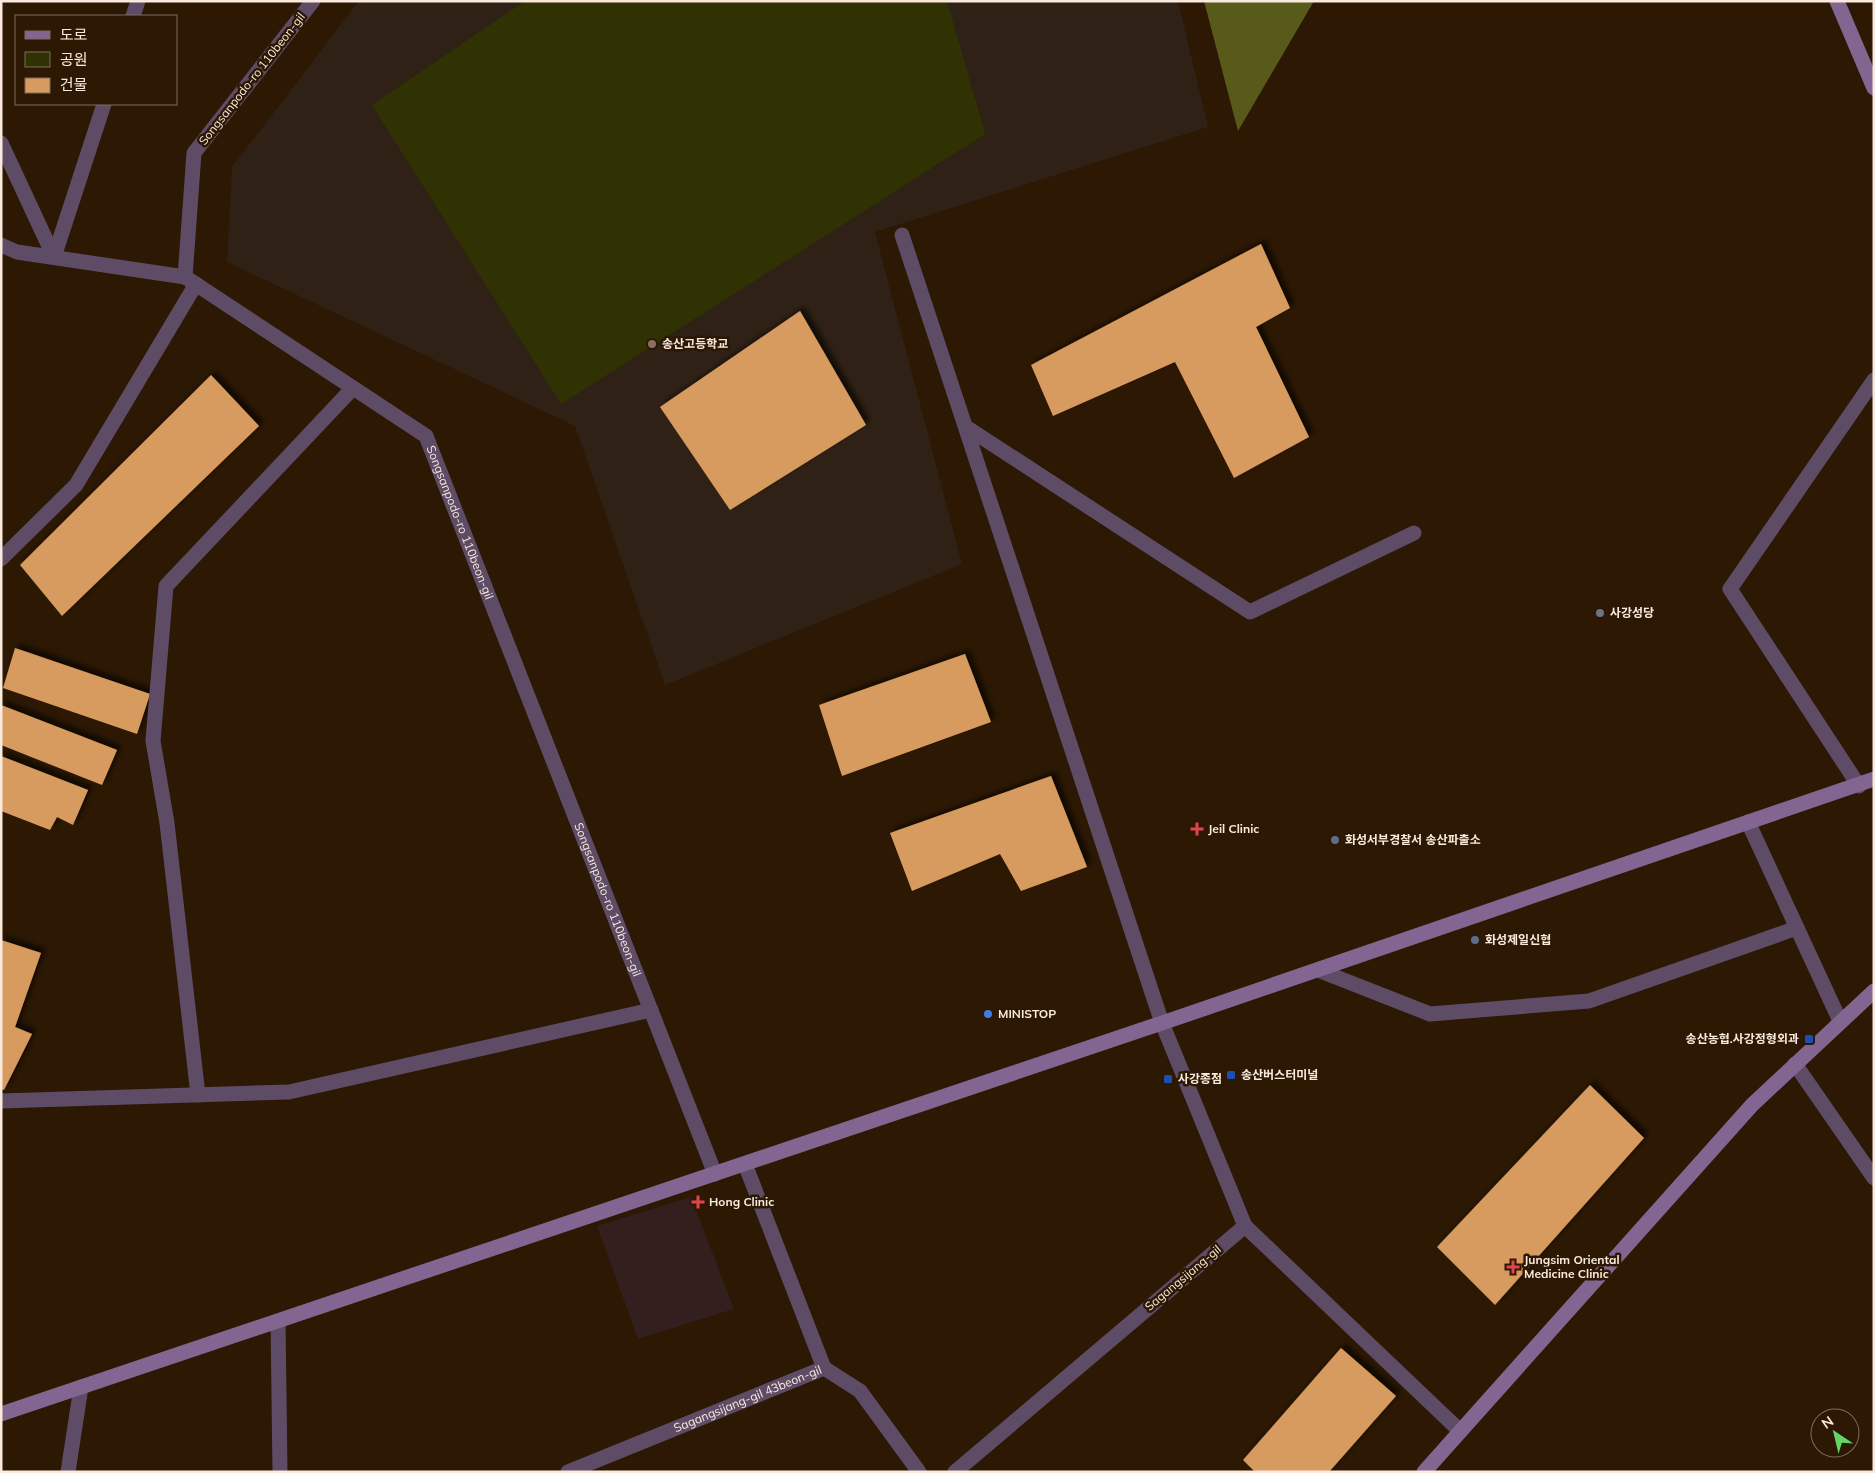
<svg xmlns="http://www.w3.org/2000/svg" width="1875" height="1473" font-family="Mulish,'Noto Sans KR',sans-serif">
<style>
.commercial{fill:#321f1e}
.education{fill:#2f2115}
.green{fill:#313204}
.forest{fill:#585a1a}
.building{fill:#d89b5f;filter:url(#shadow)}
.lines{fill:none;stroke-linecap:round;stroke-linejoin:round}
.service{stroke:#5e4c67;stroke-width:15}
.minor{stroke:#5e4c67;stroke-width:15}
.tertiary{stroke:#5e4c67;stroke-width:15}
.secondary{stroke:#826691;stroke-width:15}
.education-dot{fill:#8d6e63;stroke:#2c1803;stroke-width:2}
.worship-dot{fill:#6b7280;stroke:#2c1803;stroke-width:2}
.health-dot{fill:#e0444e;stroke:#2c1803;stroke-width:2}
.service-dot{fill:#5c6f8a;stroke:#2c1803;stroke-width:2}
.shop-dot{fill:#3f7fe0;stroke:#2c1803;stroke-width:2}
.transit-dot{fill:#1a4fb4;stroke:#2c1803;stroke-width:2}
.labels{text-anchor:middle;stroke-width:5;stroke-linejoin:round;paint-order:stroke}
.street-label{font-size:12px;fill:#f9eadd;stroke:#2c1803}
.poi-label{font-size:12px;font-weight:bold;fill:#f9eadd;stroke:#2c1803;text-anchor:start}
</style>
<defs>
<filter id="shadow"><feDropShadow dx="4.5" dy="-4.5" stdDeviation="2.5" flood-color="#0009"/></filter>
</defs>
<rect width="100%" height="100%" fill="#2c1803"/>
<path class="commercial" d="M691,1197L734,1309L638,1339L597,1226Z"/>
<path class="education" d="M359,1H1178L1208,127L875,232L962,564L665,685L575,426L227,262L232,167Z"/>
<path class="green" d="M525,1H947L985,134L561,404L372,105Z"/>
<path class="forest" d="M1204,1H1314L1238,131Z"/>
<g class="building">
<path d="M1261,244L1290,308L1256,327L1309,437L1234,478L1175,362L1053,416L1031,365Z"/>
<path d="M800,311L866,425L730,510L660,407Z"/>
<path d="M211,375L259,426L62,616L20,565Z"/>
<path d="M15,648L150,694L137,734L3,688Z"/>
<path d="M965,654L991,722L842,776L819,705Z"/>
<path d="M1,705L117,750L102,785L1,745Z"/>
<path d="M1,756L88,790L73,825L57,817L50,830L1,811Z"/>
<path d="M1051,776L1087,867L1021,891L1000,854L912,891L890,833Z"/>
<path d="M1,940L41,953L15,1027L32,1034L4,1090L1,1089Z"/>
<path d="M1590,1085L1644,1138L1495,1305L1437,1247Z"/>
<path d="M1341,1348L1396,1396L1329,1472H1255L1243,1460Z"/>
</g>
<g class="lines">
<g class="service">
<path d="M1318,970L1430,1014L1589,1001L1797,928"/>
<path d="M198,1095L167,823L153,741L166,586L353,388"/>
</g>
<g class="minor">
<path id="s1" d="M313,1L194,153L185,277L426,436L715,1174"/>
<path d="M133,16L138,1"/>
<path d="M1,143L54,257"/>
<path d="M902,235L1162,1023L1245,1226L955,1472"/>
<path d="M1,245L17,252L185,277"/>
<path d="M54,257L104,104"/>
<path d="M966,427L1250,612L1414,533"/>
<path d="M1,559L76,485L196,284"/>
<path d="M1859,786L1730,589L1874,380"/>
<path d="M1748,822L1840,1021"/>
<path d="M1,1101L289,1092L651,1010"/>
<path d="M745,1164L824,1368"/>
<path d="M1245,1226L1460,1431"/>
<path d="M278,1321L280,1472"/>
<path d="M68,1472L81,1387"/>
<path id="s2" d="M568,1472L824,1368L860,1391L919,1472"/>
</g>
<path class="tertiary" d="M1795,1064L1874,1178"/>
<g class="secondary">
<path d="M1837,1L1874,88"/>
<path d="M1,1414L1162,1023L1874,779"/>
<path d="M1424,1472L1752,1105L1874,991"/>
</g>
</g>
<circle class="education-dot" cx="652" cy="344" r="5"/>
<circle class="worship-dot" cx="1600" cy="613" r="5"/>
<g class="health-dot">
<path d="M1194.5 821.5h5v5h5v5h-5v5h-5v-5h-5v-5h5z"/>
<path d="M695.5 1194.5h5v5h5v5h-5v5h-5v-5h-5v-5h5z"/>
<path d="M1510.5 1259.5h5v5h5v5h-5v5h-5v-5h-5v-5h5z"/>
</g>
<g class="service-dot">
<circle cx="1335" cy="840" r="5"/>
<circle cx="1475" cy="940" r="5"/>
</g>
<circle class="shop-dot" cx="988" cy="1014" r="5"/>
<g class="transit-dot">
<rect x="1804" y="1034" width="10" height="10" rx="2.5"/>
<rect x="1226" y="1070" width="10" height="10" rx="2.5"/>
<rect x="1163" y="1074" width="10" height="10" rx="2.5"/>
</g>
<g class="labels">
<g class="street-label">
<text transform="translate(252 79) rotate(-52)" y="4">Songsanpodo-ro 110beon-gil</text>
<text dy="4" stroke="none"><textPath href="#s1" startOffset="699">Songsanpodo-ro 110beon-gil</textPath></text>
<text dy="4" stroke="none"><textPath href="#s1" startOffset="1104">Songsanpodo-ro 110beon-gil</textPath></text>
<text transform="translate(1183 1278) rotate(-40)" y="4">Sagangsijang-gil</text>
<text dy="4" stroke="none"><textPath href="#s2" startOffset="194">Sagangsijang-gil 43beon-gil</textPath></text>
</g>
<g class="poi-label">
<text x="662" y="348">송산고등학교</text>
<text x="1610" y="617">사강성당</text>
<text x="1208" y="833">Jeil Clinic</text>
<text x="1345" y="844">화성서부경찰서 송산파출소</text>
<text x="1485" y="944">화성제일신협</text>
<text x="998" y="1018">MINISTOP</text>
<text x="1799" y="1043" text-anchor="end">송산농협.사강정형외과</text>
<text x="1241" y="1079">송산버스터미널</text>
<text x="1178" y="1083">사강종점</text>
<text x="709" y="1206">Hong Clinic</text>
<text x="1524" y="1264">Jungsim Oriental<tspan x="1524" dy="14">Medicine Clinic</tspan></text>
</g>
</g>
<rect width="1875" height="1473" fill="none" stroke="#f9eadd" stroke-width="5"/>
<rect x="15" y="15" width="162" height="90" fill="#2c1803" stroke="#7e6c5a"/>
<rect x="25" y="31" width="25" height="8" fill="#826691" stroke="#7e6c5a"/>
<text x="60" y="40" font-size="15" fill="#f9eadd">도로</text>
<rect x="25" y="52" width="25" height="15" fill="#313204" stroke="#7e6c5a"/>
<text x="60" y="65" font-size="15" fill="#f9eadd">공원</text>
<rect x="25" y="78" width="25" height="15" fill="#d89b5f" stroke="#7e6c5a"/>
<text x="60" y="90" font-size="15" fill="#f9eadd">건물</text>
<g transform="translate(1835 1433) rotate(325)"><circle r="24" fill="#2c1803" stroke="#7e6c5a"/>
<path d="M0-4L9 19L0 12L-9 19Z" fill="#65d467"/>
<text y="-8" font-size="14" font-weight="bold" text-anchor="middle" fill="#f9eadd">N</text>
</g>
</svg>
